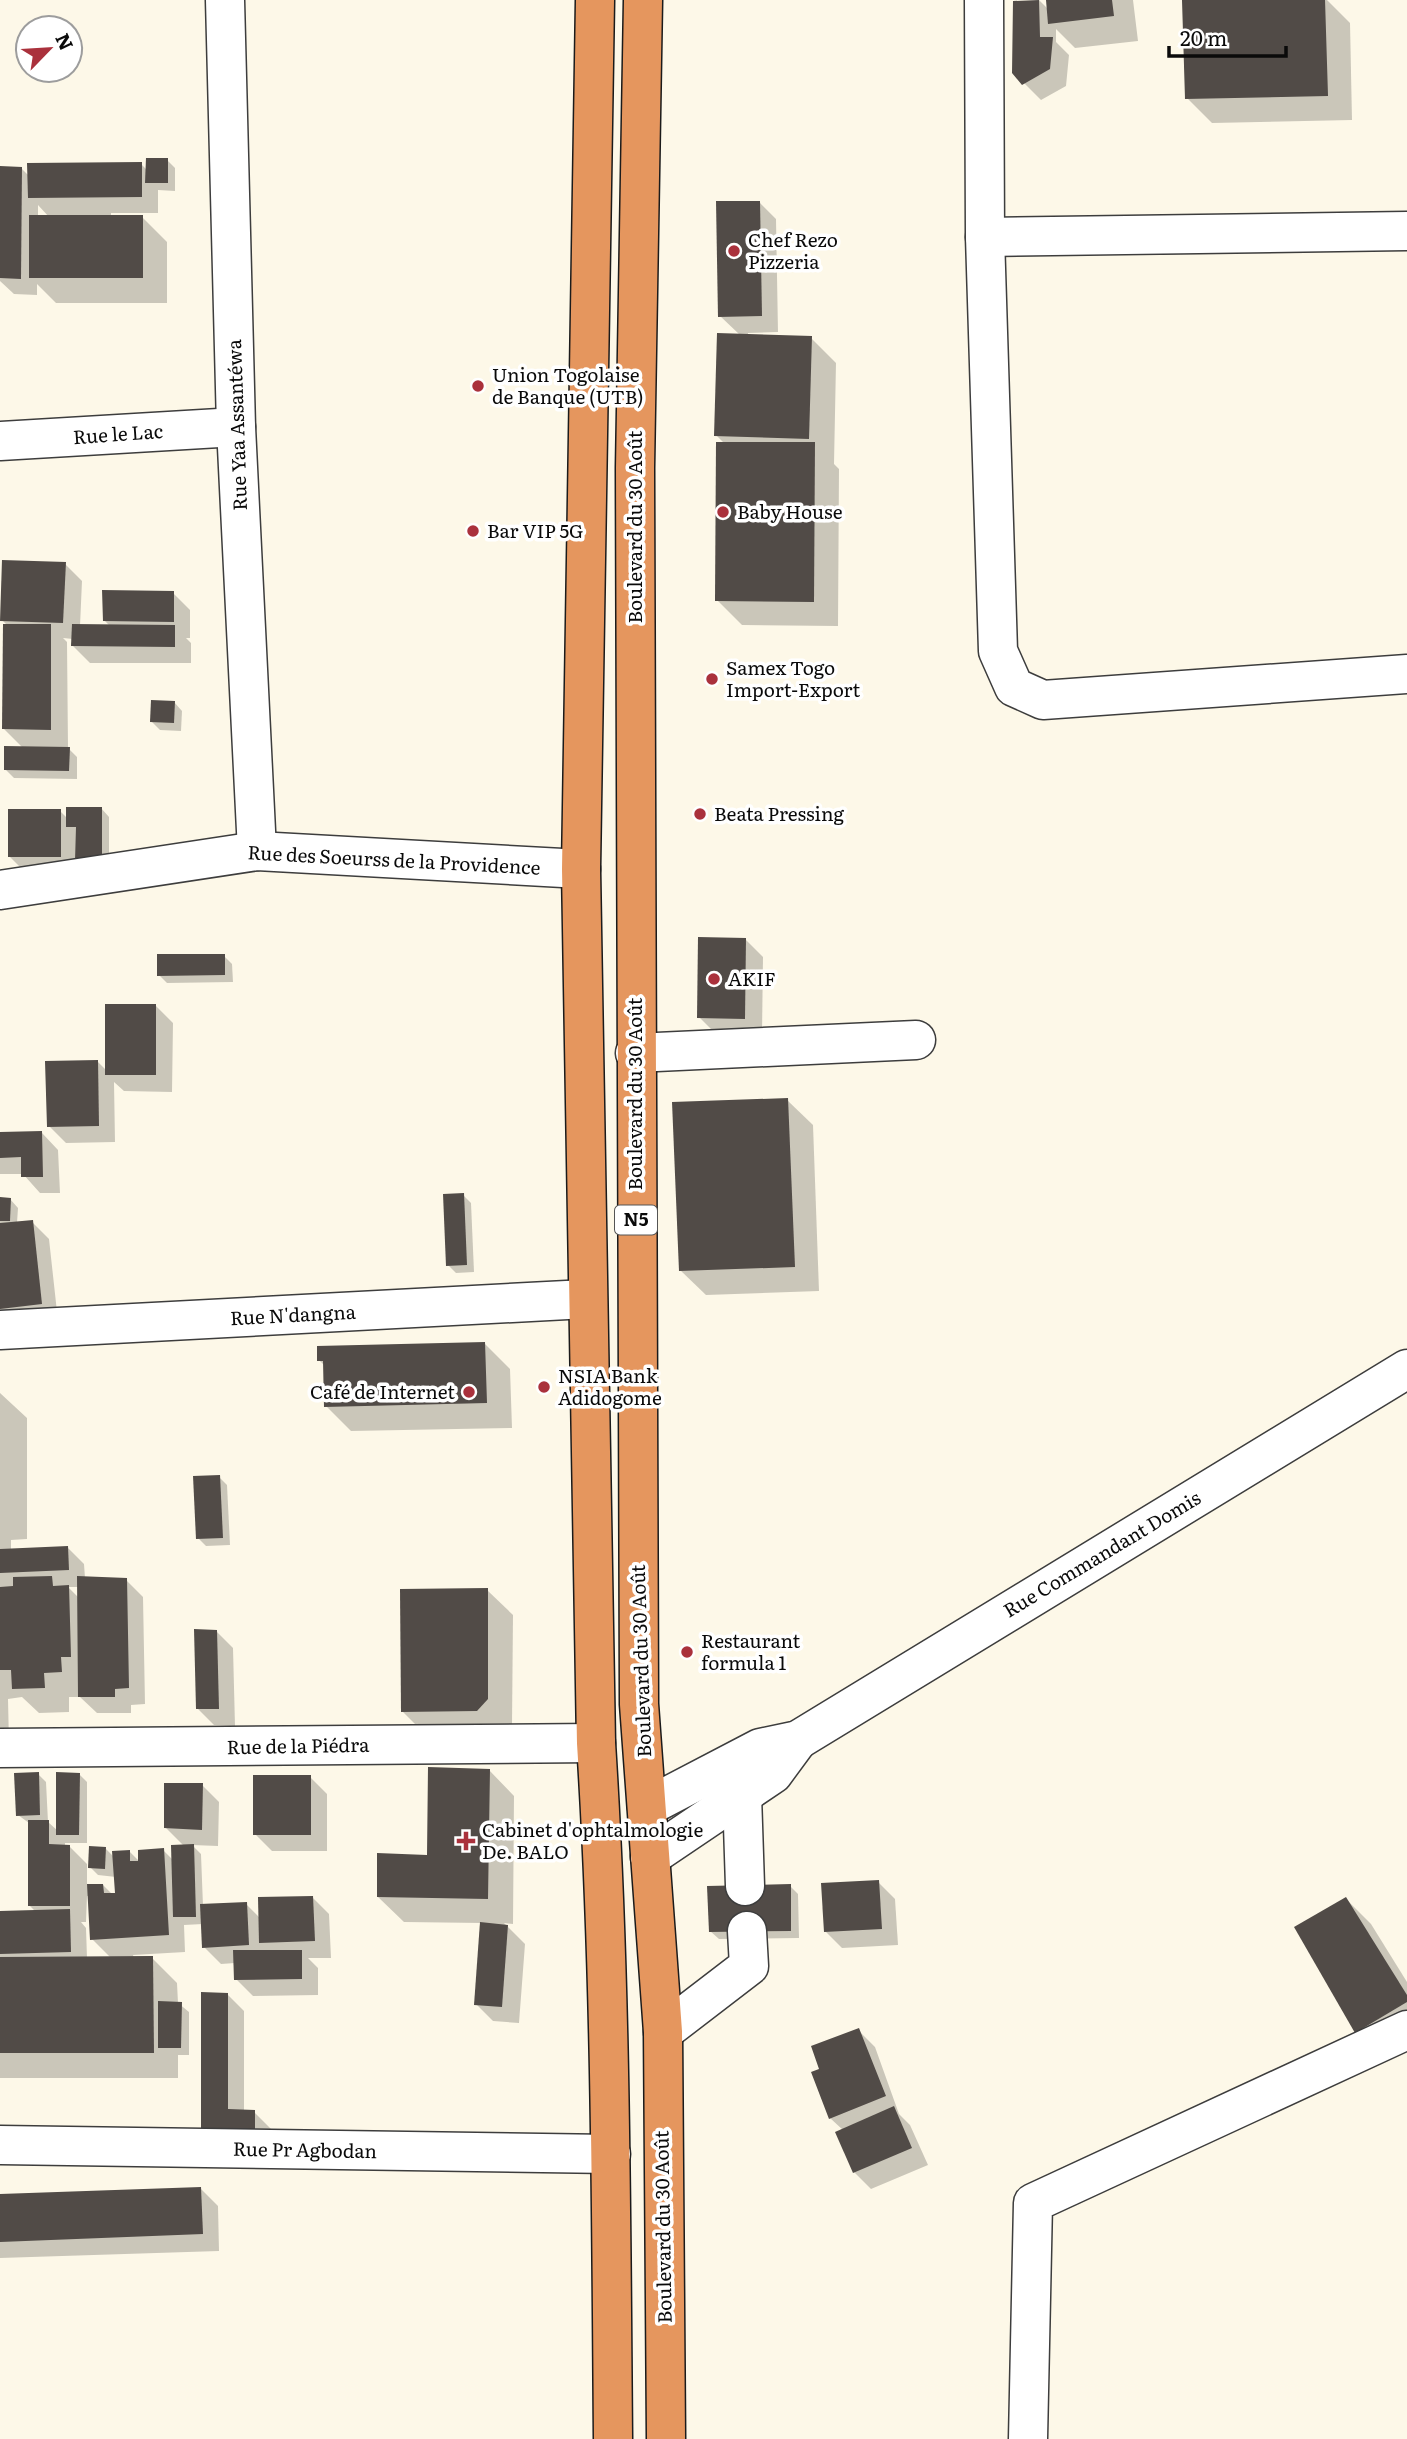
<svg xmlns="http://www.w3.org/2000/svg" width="1407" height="2439" font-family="Literata,serif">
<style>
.shadow{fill:#0003;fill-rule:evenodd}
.building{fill:#514b47}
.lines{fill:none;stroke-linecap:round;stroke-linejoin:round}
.minor-casing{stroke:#3d3d3d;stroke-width:41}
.highway-casing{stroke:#1b1b1b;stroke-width:41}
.minor{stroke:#fff;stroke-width:38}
.highway{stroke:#e5965e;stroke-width:38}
.poi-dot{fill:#aa313c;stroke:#fff;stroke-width:2.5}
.labels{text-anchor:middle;stroke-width:7;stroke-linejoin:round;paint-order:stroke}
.shield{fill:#fff;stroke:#545454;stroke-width:2}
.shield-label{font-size:18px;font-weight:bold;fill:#0a0a0a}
.poi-label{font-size:19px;fill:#0a0a0a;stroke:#fff;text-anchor:start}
.street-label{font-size:19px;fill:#0a0a0a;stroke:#fff}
</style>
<rect width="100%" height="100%" fill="#fdf8e8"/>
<g class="shadow">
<path d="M1039,0L1049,10L1047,0H1133L1138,41L1075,48L1056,29V42L1069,55L1066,86L1041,100L1024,83Z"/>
<path d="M1241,0H1327L1350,23L1352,120L1212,123L1187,98Z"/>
<path d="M167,160L175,168V191L158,190V213H111V217H142L167,242V303H56L37,284V295L14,294L0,281V168H21L29,176L141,164L147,170ZM38,205L49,217H38Z"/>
<path d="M759,202L776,219L778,332L748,333V336L811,338L836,363L834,464L839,469L838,626L742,625L717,600L725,444L716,435L740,335L720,316Z"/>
<path d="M65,564L82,581L80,626H110L104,620L173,593L190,610V638H186L191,643V663H90L73,646V639L63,638L67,642L68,748L77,757V779L14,778L6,770L23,748L4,729L8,626L2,620Z"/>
<path d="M174,702L182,711L181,731L160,730L152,722Z"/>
<path d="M101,808L109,817V868L27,874L10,857L60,811L68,819Z"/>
<path d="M746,940L763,957L762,1035L716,1034L699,1017Z"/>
<path d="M224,956L232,964L233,982L167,983L159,975Z"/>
<path d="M156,1006L173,1023L172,1092L124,1091L114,1082L115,1142L66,1143L49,1126L97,1061L107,1071Z"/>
<path d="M787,1100L813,1125L819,1291L706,1295L680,1270Z"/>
<path d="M42,1133L58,1150L60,1193H40L23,1174H0V1134Z"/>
<path d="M463,1195L471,1203L474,1272L456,1273L448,1265Z"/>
<path d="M0,1199H10L18,1208L17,1223L32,1222L49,1239L58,1321L0,1316Z"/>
<path d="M485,1344L510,1369L512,1428L351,1431L326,1406L325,1366L319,1360Z"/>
<path d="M0,1393L27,1418V1539L11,1540V1550L67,1547L84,1564L85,1578L126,1580L143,1597L145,1704L131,1705V1713H97L80,1697H69V1712L39,1713L22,1697L8,1699L9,1743H0ZM68,1587H79V1598Z"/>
<path d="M219,1477L227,1485L230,1545L206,1546L198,1538Z"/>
<path d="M487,1590L513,1615L512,1725L428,1737L403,1712Z"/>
<path d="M216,1631L233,1648L235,1726L214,1725L197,1708Z"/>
<path d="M489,1770L514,1796L513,1924L504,1923L525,1944L519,2023L493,2021L476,2004L482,1923L404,1922L378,1897L429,1856Z"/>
<path d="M38,1774L46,1782L48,1822L58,1831L79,1774L87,1782V1843H65V1847H70L87,1864V1886L103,1885L112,1894H117L116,1877L98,1875L90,1867L106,1849L115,1858L129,1851L140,1862L163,1850L173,1860L184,1846L165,1827L202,1785L219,1802L218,1846L192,1845L201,1854L203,1906L246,1904L260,1918L312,1897L329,1914L331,1958H308L318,1968V1995L253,1996L236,1979L235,1963L221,1964L204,1947L203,1924L184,1925L185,1952L133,1955L134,1958H152L177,1983L178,2003L189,2012V2055H178V2078H0V1912H36L29,1905V1823L18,1815ZM87,1896H89L92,1939L111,1958H87L86,1928L81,1922H86Z"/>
<path d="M310,1777L327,1794V1851H272L255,1834Z"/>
<path d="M878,1882L895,1899L898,1945L842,1948L825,1931Z"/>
<path d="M790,1886L798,1894L799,1938L719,1939L710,1931Z"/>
<path d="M1346,1899L1371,1924L1407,1982V2042L1381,2057L1356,2032Z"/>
<path d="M227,1994L244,2011V2111L254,2112L271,2129V2149H220Z"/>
<path d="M858,2030L875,2047L899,2114L910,2125L928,2165L871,2189L854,2172L843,2130L830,2118L822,2070Z"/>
<path d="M201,2189L218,2206L219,2251L0,2258V2196Z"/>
</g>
<g class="building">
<path d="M1039,0L1040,37H1053L1050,69L1022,85L1012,73L1013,1Z"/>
<path d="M1046,0H1112L1114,16L1048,24Z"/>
<path d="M1182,0H1325L1328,96L1185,99Z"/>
<path d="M146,158H168V183H145Z"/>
<path d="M142,162V197L28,198L27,163Z"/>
<path d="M0,166L22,167L21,279L0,278Z"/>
<path d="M716,201H760L762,316L718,317Z"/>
<rect x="29" y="215" width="114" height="63"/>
<path d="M717,333L812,336L809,439L714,436Z"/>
<path d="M716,442H815L814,602L715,601Z"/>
<path d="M2,560L66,562L63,623L0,621Z"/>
<path d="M102,590L174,591V622L103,621Z"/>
<path d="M3,624H51V730L2,729Z"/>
<path d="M72,624L175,625V647L71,646Z"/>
<path d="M151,700L175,701L174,723L150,722Z"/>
<path d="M4,746L70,747L69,771L4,770Z"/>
<path d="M66,807H102V861H75L76,827H66Z"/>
<rect x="8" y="809" width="53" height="48"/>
<path d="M698,937L746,938L745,1019L697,1018Z"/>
<path d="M157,954H225V975L157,976Z"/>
<rect x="105" y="1004" width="51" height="71"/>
<path d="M98,1060L99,1126L47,1127L45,1061Z"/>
<path d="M788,1098L795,1267L679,1271L672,1102Z"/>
<path d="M42,1131L43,1177H21V1157L0,1158V1132Z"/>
<path d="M464,1193L467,1265L446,1266L443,1194Z"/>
<path d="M0,1197L11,1198L10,1221H0Z"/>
<path d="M33,1220L42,1304L0,1309V1223Z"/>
<path d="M485,1342L487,1403L324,1407L323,1361H317V1346Z"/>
<path d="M220,1475L223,1538L196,1539L193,1476Z"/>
<path d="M68,1546L69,1570L0,1573V1549Z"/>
<path d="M52,1576L53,1586L69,1585L71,1657H61L62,1672L44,1673L45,1688L12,1689L11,1670H0V1587L13,1586V1577Z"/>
<path d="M77,1576L127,1578L129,1688L115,1689V1697H78Z"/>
<path d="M488,1588V1699L477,1711L401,1712L400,1589Z"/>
<path d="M194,1629L217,1630L219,1709H196Z"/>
<path d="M428,1767L490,1769L488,1899L377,1897V1853L427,1855Z"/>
<path d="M39,1772L40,1815L16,1816L14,1773Z"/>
<path d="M56,1772L80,1773L79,1835H56Z"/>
<rect x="253" y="1775" width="58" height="60"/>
<path d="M164,1783H203L202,1830L164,1828Z"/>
<path d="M28,1820H49V1844L70,1845V1906H28Z"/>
<path d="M194,1844L196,1917H173L171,1845Z"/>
<path d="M89,1846L106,1847L105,1869L88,1868Z"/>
<path d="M164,1848L169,1935L90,1940L87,1884H103L104,1893H115L112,1851L130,1850V1861H138V1850Z"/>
<path d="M879,1880L882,1929L824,1932L821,1883Z"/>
<path d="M791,1884V1931L709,1932L707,1886Z"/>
<path d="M313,1896L315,1941L259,1943L258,1897Z"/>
<path d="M1346,1897L1407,1995V2002L1355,2033L1294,1927Z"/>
<path d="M247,1902L249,1945L202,1948L200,1904Z"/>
<path d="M70,1909L71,1952L0,1954V1911Z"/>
<path d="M480,1922L508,1925L502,2007L474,2005Z"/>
<path d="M233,1950H302V1979L234,1980Z"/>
<path d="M153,1956L154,2053H0V1957Z"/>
<path d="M201,1992L228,1993V2109L255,2110V2133H201Z"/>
<path d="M158,2001L182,2002L181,2048H158Z"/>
<path d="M859,2028L886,2096L829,2119L811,2072L819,2069L811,2046Z"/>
<path d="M894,2106L912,2148L853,2173L835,2132Z"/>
<path d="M201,2187L203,2234L0,2242V2194Z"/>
</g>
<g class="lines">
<defs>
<g id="minor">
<path d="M225,0L236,427L257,851"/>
<path d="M984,0L985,237L998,651L1014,687L1043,700L1407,674"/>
<path d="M985,237L1407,231"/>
<path d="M0,441L236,427"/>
<path d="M0,890L257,851L581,869"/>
<path d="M635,1053L916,1040"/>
<path d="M0,1330L586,1299"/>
<path d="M0,1748L596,1743"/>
<path d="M742,1795L745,1886"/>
<path d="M647,1807L760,1748L798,1740L1407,1369"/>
<path d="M650,1857L773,1774L798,1740"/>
<path d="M663,2032L749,1966L747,1931"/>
<path d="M0,2145L611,2154"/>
<path d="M1028,2439L1033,2203L1407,2030"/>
</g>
<g id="highway">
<path d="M595,0L581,869L596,1743C611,1975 611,2207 613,2439"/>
<path d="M643,0L635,468L639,1704L663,2032L666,2439"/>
</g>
</defs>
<use href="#minor" class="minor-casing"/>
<use href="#highway" class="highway-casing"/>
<use href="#minor" class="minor"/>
<use href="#highway" class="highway"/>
</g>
<g class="poi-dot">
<circle cx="734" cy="251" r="7"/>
<circle cx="478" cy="386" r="7"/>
<circle cx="723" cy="512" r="7"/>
<circle cx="473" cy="531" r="7"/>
<circle cx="712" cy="679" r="7"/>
<circle cx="700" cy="814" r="7"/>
<circle cx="714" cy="979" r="7"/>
<circle cx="544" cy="1387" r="7"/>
<circle cx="469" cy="1392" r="7"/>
<circle cx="687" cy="1652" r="7"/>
<path d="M462.5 1830.5h7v7h7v7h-7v7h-7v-7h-7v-7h7z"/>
</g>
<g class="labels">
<rect class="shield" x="615" y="1205.5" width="42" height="29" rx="5"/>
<g class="shield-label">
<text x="636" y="1226">N5</text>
</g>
<g class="poi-label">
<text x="748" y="247">Chef Rezo<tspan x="748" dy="22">Pizzeria</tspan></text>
<text x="492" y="382">Union Togolaise<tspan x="492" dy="22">de Banque (UTB)</tspan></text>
<text x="737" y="519">Baby House</text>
<text x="487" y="538">Bar VIP 5G</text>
<text x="726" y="675">Samex Togo<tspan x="726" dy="22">Import-Export</tspan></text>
<text x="714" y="821">Beata Pressing</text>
<text x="728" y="986">AKIF</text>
<text x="558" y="1383">NSIA Bank<tspan x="558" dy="22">Adidogome</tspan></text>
<text x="455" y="1399" text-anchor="end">Café de Internet</text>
<text x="701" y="1648">Restaurant<tspan x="701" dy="22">formula 1</tspan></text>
<text x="482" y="1837">Cabinet d'ophtalmologie<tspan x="482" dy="22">De. BALO</tspan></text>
</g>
<g class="street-label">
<text transform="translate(237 425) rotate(-92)" y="7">Rue Yaa Assantéwa</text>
<text transform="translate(118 434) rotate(-4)" y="7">Rue le Lac</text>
<text transform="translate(635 527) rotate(-90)" y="7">Boulevard du 30 Août</text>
<text transform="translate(394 860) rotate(3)" y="7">Rue des Soeurss de la Providence</text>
<text transform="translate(635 1094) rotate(-90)" y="7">Boulevard du 30 Août</text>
<text transform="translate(293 1315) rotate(-3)" y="7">Rue N'dangna</text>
<text transform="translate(1102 1554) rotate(-31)" y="7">Rue Commandant Domis</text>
<text transform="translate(641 1661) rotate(-92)" y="7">Boulevard du 30 Août</text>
<text transform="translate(298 1746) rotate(-1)" y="7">Rue de la Piédra</text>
<text transform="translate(305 2150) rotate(1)" y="7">Rue Pr Agbodan</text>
<text transform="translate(663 2227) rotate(-91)" y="7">Boulevard du 30 Août</text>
</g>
</g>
<g transform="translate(49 49) rotate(65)"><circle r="33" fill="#ffffff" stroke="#9d9d9d" stroke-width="2"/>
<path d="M0-5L12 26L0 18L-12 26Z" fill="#aa313c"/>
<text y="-10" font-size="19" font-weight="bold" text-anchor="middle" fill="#0a0a0a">N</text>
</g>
<path d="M1169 46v10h117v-10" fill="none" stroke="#0a0a0a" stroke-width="3.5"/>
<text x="1180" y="46" font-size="21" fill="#0a0a0a" stroke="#ffffff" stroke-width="5" paint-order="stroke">20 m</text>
</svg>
